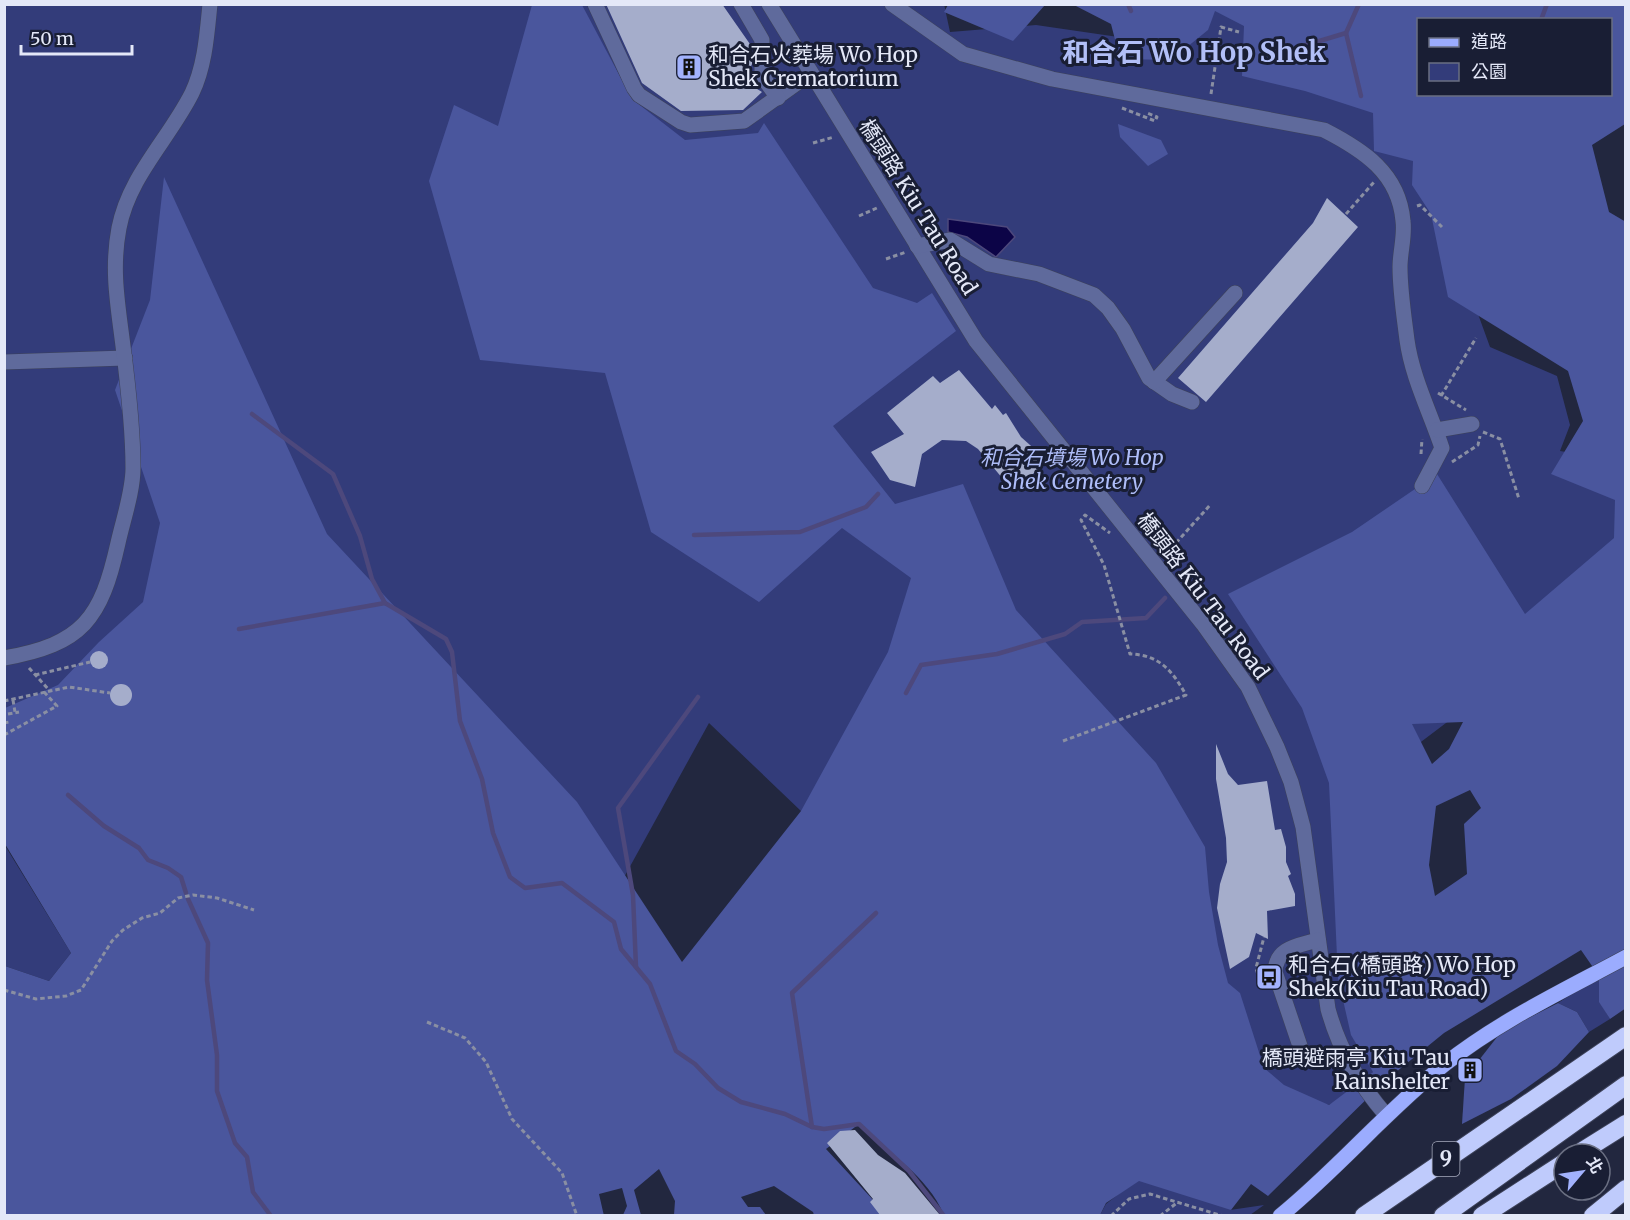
<svg xmlns="http://www.w3.org/2000/svg" width="1630" height="1220" font-family="Merriweather,'Noto Sans TC',serif">
<style>
.green{fill:#333c7a}
.forest{fill:#4a569d;fill-rule:evenodd}
.water{fill:#0c0447;stroke:#4d487c;stroke-width:1.5}
.lines{fill:none;stroke-linecap:round;stroke-linejoin:round}
.stream{stroke:#4d487c;stroke-width:4.5}
.building{fill:#a5adcb}
.minor-casing{stroke:#3d4259;stroke-width:16}
.major-casing{stroke:#3d4259;stroke-width:16}
.highway-casing{stroke:#3d4259;stroke-width:20}
.path{stroke:#8a8fa3;stroke-width:3;stroke-dasharray:4.5 3;stroke-linecap:butt}
.minor{stroke:#5f6a9c;stroke-width:15}
.major{stroke:#9bacfe;stroke-width:15}
.highway{stroke:#bfcbfc;stroke-width:18}
.labels{text-anchor:middle;stroke-width:6;stroke-linejoin:round;paint-order:stroke}
.shield{fill:#191e34;stroke:#a7abbd;stroke-width:1.5}
.shield-label{font-size:20px;font-weight:bold;fill:#e4e8f8}
.poi-label{font-size:21px;fill:#e4e8f8;stroke:#191e34;text-anchor:start}
.street-label{font-size:21px;fill:#e4e8f8;stroke:#191e34}
.park-label{font-size:21px;font-style:italic;fill:#aebdf9;stroke:#191e34}
.district-label{font-size:27px;font-weight:bold;fill:#b2bff7;stroke:#191e34}
</style>
<rect width="100%" height="100%" fill="#22273f"/>
<g class="green">
<path d="M944,4L950,32L1036,25L1132,39L1160,5H1284L1418,94L1462,270L1490,347L1557,376L1570,425L1560,451L1625,462V568L1573,627L1401,757L1373,1072L1353,1092L1329,1105L1223,1076L1230,1210L1264,1205L1250,1215H1100L1106,1204L1120,1193L801,811L709,723L573,970L5,723V5Z"/>
<path d="M4,844L71,953L49,981L5,966Z"/>
<path d="M1599,976L1601,1004L1610,1019L1589,1032L1577,1012L1558,1003Z"/>
</g>
<g class="forest">
<path d="M532,5H582L632,99L685,140L758,133L764,123L873,288L917,303L932,293L956,331L833,426L895,504L963,484L1016,610L1156,763L1205,847L1209,892L1218,945L1228,983L1240,993L1264,1068L1284,1085L1329,1105L1373,1072L1351,1035L1338,978L1329,783L1302,708L1228,594L1352,532L1437,474L1525,614L1614,538L1615,500L1551,474L1583,421L1568,371L1448,297L1431,214L1412,185L1413,161L1374,151L1373,113L1305,91L1242,76L1244,26L1215,11L1208,30L1171,60L1120,59L1111,24L1074,5H1625V124L1592,145L1609,212L1626,222V1008L1610,1019L1599,1002V976L1581,950L1444,1033L1385,1081L1268,1196L1251,1184L1231,1210L1139,1181L1106,1203L1100,1215H944C927,1175 889,1154 859,1124L826,1149L887,1215H814L813,1212L774,1186L741,1197L748,1207H760L766,1215H674L675,1201L659,1169L634,1190L641,1215H623L627,1206L622,1188L599,1194L604,1216L5,1215V966L49,981L71,953L5,844V708L58,685L99,642L143,602L160,523L115,390L150,300L164,177L327,534L577,802L682,962L801,811L888,652L911,578L842,528L759,602L651,532L605,373L480,360L429,181L454,105L498,126ZM1418,20H1610V94H1418ZM1463,722L1449,749L1432,764L1412,724ZM1470,790L1481,808L1464,824L1467,874L1435,896L1429,865L1436,806Z"/>
<path d="M948,5V4L1045,5L1013,41L944,12Z"/>
<path d="M1118,124L1161,140L1168,154L1148,166L1120,137Z"/>
<path d="M1558,1003L1577,1012L1589,1032L1557,1066L1511,1099L1462,1124L1465,1078L1501,1032Z"/>
</g>
<path class="water" d="M948,219L1007,227L1015,237L996,257L967,237L948,232Z"/>
<g class="lines">
<g class="stream">
<path d="M1128,4L1131,11"/>
<path d="M1541,20L1547,4"/>
<path d="M1346,33L1361,96"/>
<path d="M1296,48L1346,33L1359,4"/>
<path d="M252,414L333,474L360,536L372,579L385,603L446,639L452,652L460,721L482,779L493,833L510,877L525,888L562,883L614,922L621,949L650,984L676,1051L695,1064L718,1088L741,1102L785,1114L812,1127L824,1129L859,1124L909,1171L944,1216"/>
<path d="M694,535L800,532L866,507L878,494"/>
<path d="M239,629L385,603"/>
<path d="M906,693L921,665L997,654L1065,634L1082,622L1146,618L1165,598"/>
<path d="M68,795L104,826L139,848L148,860L168,868L181,877L186,893"/>
<path d="M188,899L208,943L207,980L217,1055V1091L235,1143L247,1157L253,1192L271,1216"/>
<path d="M636,967L633,895L618,808L698,697"/>
<path d="M812,1127L792,993L876,913"/>
</g>
</g>
<g class="building">
<path d="M606,4H722L752,47V64L744,81L762,92L743,110L681,111L642,83Z"/>
<path d="M1327,198L1358,227L1206,402L1178,378L1313,223Z"/>
<path d="M959,370L992,409L995,405L1003,415L1006,413L1021,437L1048,461L1013,491L978,449L966,441L942,440L922,454L915,487L890,480L871,452L904,434L887,413L933,376L940,383Z"/>
<circle cx="99" cy="660" r="9"/>
<circle cx="121" cy="695" r="11"/>
<path d="M1216,744L1228,774L1238,785L1267,781L1275,830L1281,829L1286,847V862L1291,874L1288,876L1295,894V906L1267,911L1268,939L1256,933L1249,957L1230,969L1217,908L1220,884L1227,862L1226,838L1216,779Z"/>
<path d="M855,1130L878,1155L905,1173L940,1215H880L870,1202L873,1199L827,1143L840,1131Z"/>
</g>
<g class="lines">
<defs>
<g id="minor">
<path d="M595,4L634,88L639,95L681,122L690,125L744,121L811,73"/>
<path d="M741,4L762,40V76L778,98"/>
<path d="M769,4L976,341L1203,624L1248,687L1277,747L1291,782L1303,827L1328,1009C1339,1049 1358,1083 1386,1115"/>
<path d="M892,4L963,54L1052,79L1324,130C1363,150 1399,173 1403,221C1405,236 1400,252 1400,267C1400,291 1404,316 1407,340C1412,377 1430,412 1442,448L1422,486"/>
<path d="M917,246L950,240L989,264L1039,274L1094,295L1108,308L1123,329L1149,378L1172,394L1192,402"/>
<path d="M4,362L125,358"/>
<path d="M1154,382L1235,293"/>
<path d="M1437,430L1472,424"/>
<path d="M4,658C83,644 101,619 118,543C123,520 133,492 133,468C133,428 128,385 123,346C118,305 111,270 119,228C129,176 169,139 192,93C205,66 207,34 210,4"/>
<path d="M1318,940C1298,946 1276,947 1275,972L1301,1049C1313,1065 1327,1060 1344,1054"/>
</g>
<path id="major" d="M1280,1216C1338,1169 1386,1111 1445,1064C1501,1020 1563,991 1626,957"/>
<g id="highway">
<path d="M1578,1154L1626,1124"/>
<path d="M1364,1216L1626,1036"/>
<path d="M1443,1216L1626,1085"/>
<path d="M1482,1216L1564,1163"/>
<path d="M1593,1216L1626,1189"/>
</g>
</defs>
<use href="#minor" class="minor-casing"/>
<use href="#major" class="major-casing"/>
<use href="#highway" class="highway-casing"/>
<g class="path">
<path d="M1211,94L1221,27L1239,32"/>
<path d="M1122,108L1155,121L1157,117L1147,113"/>
<path d="M813,143L834,137"/>
<path d="M1417,206L1420,205L1442,227"/>
<path d="M1346,214L1374,182"/>
<path d="M859,216L879,207"/>
<path d="M886,259L906,252"/>
<path d="M1438,393L1466,410"/>
<path d="M1441,396L1476,338"/>
<path d="M1483,432L1500,439L1519,499"/>
<path d="M1421,454L1422,439"/>
<path d="M1452,462L1478,445L1480,436"/>
<path d="M1166,554L1211,504"/>
<path d="M29,668L50,691"/>
<path d="M35,675L90,662"/>
<path d="M13,700L15,712"/>
<path d="M4,701L69,687L110,693"/>
<path d="M8,714L19,712"/>
<path d="M4,723L9,722"/>
<path d="M4,735L57,706L44,692"/>
<path d="M1063,741L1186,695C1172,670 1159,655 1130,654L1104,565L1081,520L1085,515L1110,533"/>
<path d="M1262,988L1256,968L1264,937"/>
<path d="M4,990L36,999L66,996L81,990L112,941L123,930L142,918L160,913L178,898L193,895L217,898L254,910"/>
<path d="M427,1022L465,1038L486,1062L512,1119L562,1173L577,1216"/>
<path d="M1111,1216L1129,1199L1150,1194L1223,1216"/>
<path d="M1160,1216L1178,1202"/>
</g>
<use href="#minor" class="minor"/>
<use href="#major" class="major"/>
<use href="#highway" class="highway"/>
</g>
<defs>
<symbol id="building-square" viewBox="-11 -11 22 22"><rect x="-9" y="-9" width="18" height="18" rx="4" fill="#a2b2fd" stroke="#191e34"/><path d="M-4-6H4V6H1V3H-1V6H-4ZM-2.5-4.3h1.7v1.8h-1.7ZM.8-4.3h1.7v1.8H.8ZM-2.5-1h1.7V.8h-1.7ZM.8-1h1.7V.8H.8Z" fill="#111"/></symbol>
<symbol id="bus-square" viewBox="-11 -11 22 22"><rect x="-9" y="-9" width="18" height="18" rx="4" fill="#a2b2fd" stroke="#191e34"/><path d="M-5-6H5V4H4V6H2V4H-2V6H-4V4H-5ZM-3.5-4V0h7V-4ZM-3.5 1.2v1.5H-2V1.2ZM2 1.2v1.5H3.5V1.2Z" fill="#111"/></symbol>
</defs>
<g fill-rule="evenodd">
<use href="#building-square" x="674" y="52" width="30" height="30"/>
<use href="#bus-square" x="1254" y="962" width="30" height="30"/>
<use href="#building-square" x="1455" y="1055" width="30" height="30"/>
</g>
<g class="labels">
<rect class="shield" x="1432.5" y="1142" width="27" height="34" rx="4.5"/>
<g class="shield-label">
<text x="1446" y="1166">9</text>
</g>
<g class="poi-label">
<text x="708" y="62">和合石火葬場 Wo Hop<tspan x="708" dy="24">Shek Crematorium</tspan></text>
<text x="1288" y="972">和合石(橋頭路) Wo Hop<tspan x="1288" dy="24">Shek(Kiu Tau Road)</tspan></text>
<text x="1450" y="1065" text-anchor="end">橋頭避雨亭 Kiu Tau<tspan x="1450" dy="24">Rainshelter</tspan></text>
</g>
<g class="street-label">
<text transform="translate(918 207) rotate(58)" y="7">橋頭路 Kiu Tau Road</text>
<text transform="translate(1203 596) rotate(53)" y="7">橋頭路 Kiu Tau Road</text>
</g>
<g class="park-label">
<text x="1072" y="465">和合石墳場 Wo Hop<tspan x="1072" dy="24">Shek Cemetery</tspan></text>
</g>
<g class="district-label">
<text x="1194" y="62">和合石 Wo Hop Shek</text>
</g>
</g>
<rect width="1630" height="1220" fill="none" stroke="#e4e8f8" stroke-width="12"/>
<rect x="1417" y="18" width="195" height="78" fill="#191e34" stroke="#6a6f82" stroke-width="1.5"/>
<rect x="1429" y="38" width="30" height="9" fill="#9bacfe" stroke="#6a6f82" stroke-width="1.5"/>
<text x="1471" y="48" font-size="18" fill="#e4e8f8">道路</text>
<rect x="1429" y="63" width="30" height="18" fill="#333c7a" stroke="#6a6f82" stroke-width="1.5"/>
<text x="1471" y="78" font-size="18" fill="#e4e8f8">公園</text>
<g transform="translate(1582 1172) rotate(61)"><circle r="28" fill="#191e34" stroke="#6a6f82" stroke-width="1.5"/>
<path d="M0-4.5L10 22L0 15L-10 22Z" fill="#a2b2fd"/>
<text y="-9" font-size="16" font-weight="bold" text-anchor="middle" fill="#e4e8f8">北</text>
</g>
<path d="M21 45v9h111v-9" fill="none" stroke="#e4e8f8" stroke-width="3"/>
<text x="30" y="45" font-size="18" fill="#e4e8f8" stroke="#191e34" stroke-width="4.5" paint-order="stroke">50 m</text>
</svg>
